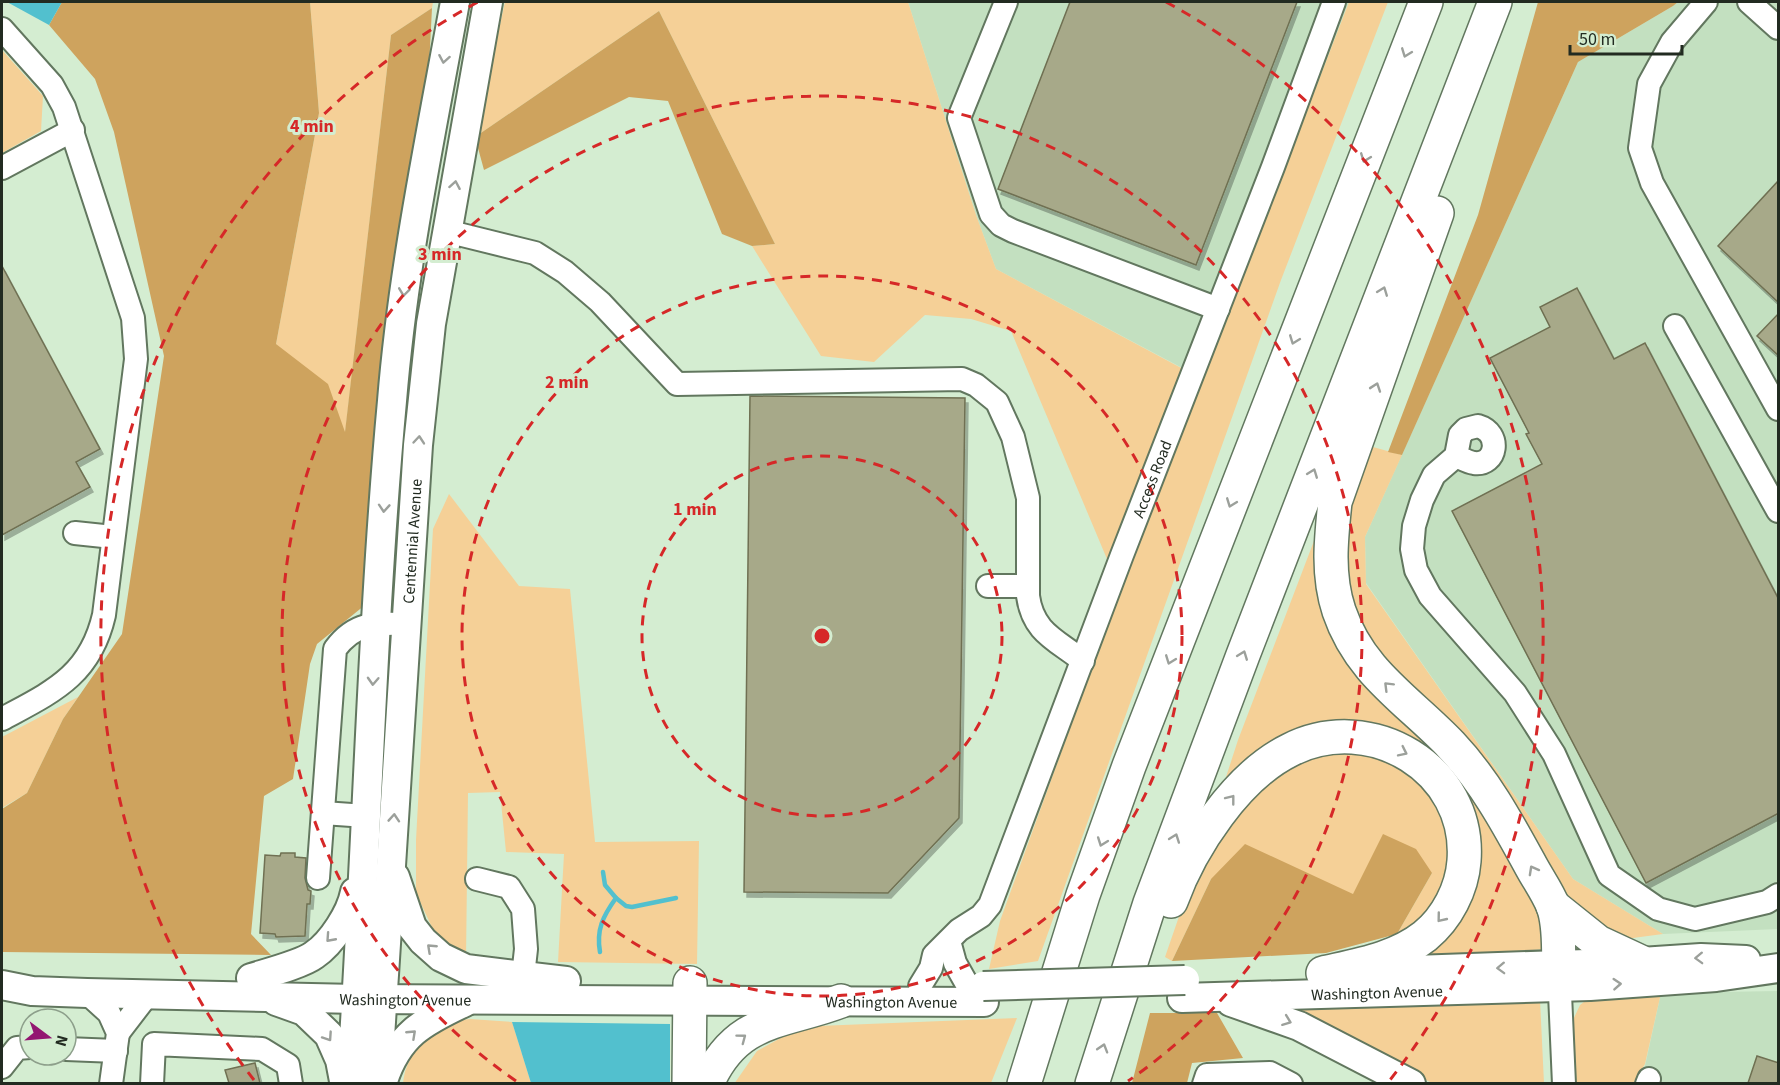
<svg xmlns="http://www.w3.org/2000/svg" width="1780" height="1085" font-family="'Source Sans 3',sans-serif">
<style>
.built{fill:#c3e0c0}
.green{fill:#f5d097}
.forest{fill:#cea35e}
.water{fill:#52c0ce}
.lines{fill:none;stroke-linecap:round;stroke-linejoin:round}
.stream{stroke:#52c0ce;stroke-width:4.5}
.building{fill:#a7a989;stroke:#6f7052;stroke-width:1.5;filter:url(#shadow)}
.minor-casing{stroke:#62775f;stroke-width:26}
.major-casing{stroke:#62775f;stroke-width:32}
.highway-casing{stroke:#62775f;stroke-width:36}
.minor{stroke:#fff;stroke-width:22}
.major{stroke:#fff;stroke-width:28}
.highway{stroke:#fff;stroke-width:33}
.major-bridge-casing{stroke:#62775f;stroke-width:32;stroke-linecap:butt}
.major-bridge{stroke:#fff;stroke-width:28}
.oneway{stroke:#9ca09b}
.ring{fill:none;stroke:#d62828;stroke-width:3;stroke-dasharray:10 8}
.labels{text-anchor:middle;stroke-width:6;stroke-linejoin:round;paint-order:stroke}
.street-label{font-size:16px;fill:#222b21;stroke:#d4edd1}
.centre{fill:#d62828;stroke:#d4edd1;stroke-width:3}
.ring-label{font-size:18px;text-anchor:middle;font-weight:bold;fill:#d62828;stroke:#d4edd1;stroke-width:6;stroke-linejoin:round;paint-order:stroke}
</style>
<defs>
<filter id="shadow"><feDropShadow dx="3" dy="5" stdDeviation="0" flood-color="#0004"/></filter>
</defs>
<rect width="100%" height="100%" fill="#d4edd1"/>
<g class="built">
<path d="M908,2H1349L1203,379L996,269L976,215Z"/>
<path d="M1678,2H1778V929L1663,934L1573,879L1366,583L1365,537L1578,62L1673,6Z"/>
<path d="M1778,991V1083L1641,1084L1661,993Z"/>
</g>
<g class="green">
<path d="M310,2H433L432,8L391,35L345,434L276,344L319,113Z"/>
<path d="M505,2H908L976,215L996,269L1185,370L1107,559L1011,331L971,319L925,315L874,362L821,356L752,246L775,244L659,11L475,137Z"/>
<path d="M1349,2H1388L1281,280L1038,961L989,969L1000,921L1095,659Z"/>
<path d="M2,50L43,96L41,131L2,153Z"/>
<path d="M1362,444L1402,455L1365,537L1366,584L1573,879L1663,934L1610,941L1575,914L1360,636L1339,541Z"/>
<path d="M449,494L519,586L570,589L595,842L699,841L697,964L558,962L564,854L506,852L500,792L468,793L466,959L436,936L416,893V840L433,529Z"/>
<path d="M1325,512L1322,569L1439,743L1545,909L1549,949L1419,957L1474,858L1388,734L1233,780L1226,777L1238,740Z"/>
<path d="M78,697L63,719L27,793L2,808V737Z"/>
<path d="M1352,746L1427,779L1454,834L1444,899L1407,940L1397,934L1432,873L1353,894L1211,879L1172,961L1165,957L1193,876L1236,809L1287,765Z"/>
<path d="M1661,993L1645,1064L1634,1083H1576L1573,1020L1580,1005L1589,998Z"/>
<path d="M1540,1000L1544,1083H1432L1341,1036L1293,1008Z"/>
<path d="M1017,1018L991,1083L734,1084L757,1051L788,1034L818,1026Z"/>
<path d="M470,1019L512,1022L531,1083L403,1084C405,1050 437,1022 470,1019Z"/>
</g>
<g class="forest">
<path d="M62,2H310L319,113L276,344L328,384L345,432L391,35L432,8L426,127L365,605L317,644L310,664L293,779L264,796L251,934L271,955L2,952V809L27,793L63,719L122,634L164,356L114,132L95,79L49,25Z"/>
<path d="M1538,2H1678L1673,6L1578,62L1402,455L1388,452L1478,215Z"/>
<path d="M659,11L775,244L752,246L722,234L668,101L629,97L484,170L475,137Z"/>
<path d="M1383,834L1416,849L1432,873L1397,934L1326,953L1172,961L1211,879L1245,844L1353,894Z"/>
<path d="M1150,1013H1217L1243,1058L1192,1063L1187,1083H1132Z"/>
</g>
<g class="water">
<path d="M7,2H62L49,25Z"/>
<path d="M512,1022L670,1024V1083H531Z"/>
</g>
<g class="lines">
<g class="stream">
<path d="M616,898L626,906L632,907L676,898"/>
<path d="M600,952C596,930 603,916 616,898L605,885L603,872"/>
</g>
</g>
<g class="building">
<path d="M1070,2H1297L1196,265L998,189Z"/>
<path d="M1779,180V303L1718,246Z"/>
<path d="M2,266L100,449L76,462L90,487L2,535Z"/>
<path d="M1577,288L1614,359L1645,343L1779,600V813L1646,883L1452,511L1542,464L1526,434L1529,433L1490,358L1550,327L1540,307Z"/>
<path d="M1779,313V356L1757,336Z"/>
<path d="M750,396L965,398L959,818L888,893L744,892Z"/>
<path d="M281,853H295V857L306,858L305,878L308,890L311,891L310,904H307L305,936L276,937L275,934L260,933L265,855L280,856Z"/>
<path d="M1757,1056L1779,1063V1083H1748Z"/>
<path d="M255,1063L260,1083H229L225,1070Z"/>
</g>
<g class="lines">
<defs>
<g id="minor">
<path d="M1006,2L959,118L991,214L1001,225L1013,231L1218,309"/>
<path d="M1706,2L1672,42L1649,84L1640,148L1652,183L1778,409"/>
<path d="M1749,2L1778,28"/>
<path d="M2,29L52,85L64,107L133,318L136,359L104,615C90,676 52,692 2,719"/>
<path d="M2,168L73,130"/>
<path d="M446,231L535,253L565,272L600,302L677,384L962,379L976,385L997,402L1013,437L1028,498V596C1033,633 1057,640 1083,661"/>
<path d="M1675,326L1778,511"/>
<path d="M1456,456C1461,458 1468,462 1474,463C1497,466 1502,433 1478,426L1466,429L1460,435L1456,456L1434,475L1422,500L1414,526L1412,549L1416,570L1430,596L1515,693L1554,754L1609,875L1658,909L1695,919L1767,902L1778,895"/>
<path d="M75,533L113,537"/>
<path d="M988,586H1028"/>
<path d="M323,813L366,816"/>
<path d="M318,878L335,649C355,622 375,623 407,624"/>
<path d="M477,879L509,887L523,909L526,949L523,976"/>
<path d="M949,941L955,963L968,986"/>
<path d="M1559,971L1564,1084"/>
<path id="s1" d="M920,986L931,968L934,955L959,930L981,916L990,905L1122,555L1273,167L1334,2"/>
<path d="M87,993L109,1013L118,1033L111,1084"/>
<path d="M118,1033L148,994"/>
<path d="M66,1049L116,1051"/>
<path d="M2,1067L17,1048L30,1047"/>
<path d="M152,1084L154,1044L262,1049L288,1065L291,1084"/>
<path d="M1204,1084L1207,1075L1270,1073L1291,1084"/>
<path d="M1647,1084L1649,1079"/>
</g>
<g id="major">
<path d="M395,877L412,927L423,941L441,957L466,969L566,981"/>
<path d="M1358,972L1641,962L1701,958L1746,960"/>
<path d="M251,978C267,973 302,964 314,955C332,943 351,913 355,892"/>
<path id="s2" d="M2,985L32,991L87,993L357,999L984,1002"/>
<path id="s3" d="M1182,998L1590,986L1716,977L1778,968"/>
<path d="M276,1001L304,1011L329,1035L340,1060L344,1081"/>
<path d="M1231,1002L1299,1026L1411,1084"/>
<path d="M383,1081C398,1035 422,1022 465,1002"/>
<path d="M351,1084C367,856 371,628 392,401C403,266 431,134 455,2"/>
<path id="s4" d="M377,1084L418,445L431,324L488,2"/>
</g>
<g id="highway">
<path d="M1437,213L1335,502C1331,539 1327,575 1339,611C1360,673 1408,700 1451,745C1485,781 1508,824 1531,866C1538,879 1548,893 1553,906C1560,924 1558,946 1559,965"/>
<path d="M1171,901C1191,846 1237,776 1290,750C1371,709 1471,769 1464,861C1462,889 1447,918 1425,936C1396,959 1358,965 1323,973"/>
<path d="M1553,906L1598,942L1641,962"/>
<path d="M689,1084L690,983"/>
<path d="M707,1084C736,1017 783,1023 841,1001"/>
<path d="M1024,1084L1083,895L1129,766L1426,2"/>
<path d="M1092,1084L1150,903L1243,655L1495,2"/>
</g>
</defs>
<use href="#minor" class="minor-casing"/>
<use href="#major" class="major-casing"/>
<use href="#highway" class="highway-casing"/>
<use href="#minor" class="minor"/>
<use href="#major" class="major"/>
<use href="#highway" class="highway"/>
<defs>
<path id="major-bridge" d="M983,986L1185,980"/>
</defs>
<use href="#major-bridge" class="major-bridge-casing"/>
<use href="#major-bridge" class="major-bridge"/>
</g>
<defs><path id="oneway-chevron" d="M-2-3.5L2.5 0L-2 3.5" fill="none" stroke-width="1.6" stroke-linecap="round" stroke-linejoin="round" transform="scale(1.5)"/></defs>
<g class="oneway">
<use href="#oneway-chevron" transform="translate(1406 53) rotate(111)"/>
<use href="#oneway-chevron" transform="translate(444 59) rotate(100)"/>
<use href="#oneway-chevron" transform="translate(1365 158) rotate(111)"/>
<use href="#oneway-chevron" transform="translate(455 185) rotate(-80)"/>
<use href="#oneway-chevron" transform="translate(1383 291) rotate(-69)"/>
<use href="#oneway-chevron" transform="translate(404 292) rotate(97)"/>
<use href="#oneway-chevron" transform="translate(1294 340) rotate(111)"/>
<use href="#oneway-chevron" transform="translate(1376 387) rotate(-71)"/>
<use href="#oneway-chevron" transform="translate(419 440) rotate(-85)"/>
<use href="#oneway-chevron" transform="translate(1313 473) rotate(-69)"/>
<use href="#oneway-chevron" transform="translate(1231 503) rotate(111)"/>
<use href="#oneway-chevron" transform="translate(384 508) rotate(94)"/>
<use href="#oneway-chevron" transform="translate(1243 655) rotate(-69)"/>
<use href="#oneway-chevron" transform="translate(1170 660) rotate(111)"/>
<use href="#oneway-chevron" transform="translate(373 681) rotate(93)"/>
<use href="#oneway-chevron" transform="translate(1388 686) rotate(-135)"/>
<use href="#oneway-chevron" transform="translate(1403 752) rotate(26)"/>
<use href="#oneway-chevron" transform="translate(1231 799) rotate(-52)"/>
<use href="#oneway-chevron" transform="translate(394 818) rotate(-86)"/>
<use href="#oneway-chevron" transform="translate(1175 838) rotate(-70)"/>
<use href="#oneway-chevron" transform="translate(1102 842) rotate(110)"/>
<use href="#oneway-chevron" transform="translate(1533 870) rotate(-119)"/>
<use href="#oneway-chevron" transform="translate(1441 918) rotate(129)"/>
<use href="#oneway-chevron" transform="translate(330 938) rotate(132)"/>
<use href="#oneway-chevron" transform="translate(431 948) rotate(-137)"/>
<use href="#oneway-chevron" transform="translate(1699 958) rotate(178)"/>
<use href="#oneway-chevron" transform="translate(1501 968) rotate(178)"/>
<use href="#oneway-chevron" transform="translate(1617 984) rotate(-4)"/>
<use href="#oneway-chevron" transform="translate(1287 1021) rotate(21)"/>
<use href="#oneway-chevron" transform="translate(412 1034) rotate(-43)"/>
<use href="#oneway-chevron" transform="translate(328 1037) rotate(56)"/>
<use href="#oneway-chevron" transform="translate(742 1038) rotate(-37)"/>
<use href="#oneway-chevron" transform="translate(1103 1048) rotate(-73)"/>
</g>
<g class="ring">
<circle cx="822" cy="636" r="180"/>
<circle cx="822" cy="636" r="360"/>
<path d="M516 1081A540 540 0 1 1 1128 1081"/>
<path d="M254 1080A721 721 0 0 1 478 2M1166 2A721 721 0 0 1 1390 1080"/>
</g>
<g class="labels">
<g class="street-label">
<text dy="6" stroke="none"><textPath href="#s1" startOffset="566">Access Road</textPath></text>
<text dy="6" stroke="none"><textPath href="#s4" startOffset="544">Centennial Avenue</textPath></text>
<text dy="6" stroke="none"><textPath href="#s3" startOffset="195">Washington Avenue</textPath></text>
<text dy="6" stroke="none"><textPath href="#s2" startOffset="404">Washington Avenue</textPath></text>
<text dy="6" stroke="none"><textPath href="#s2" startOffset="890">Washington Avenue</textPath></text>
</g>
</g>
<circle cx="822" cy="636" r="9" class="centre"/>
<g class="ring-label">
<text x="312" y="132">4 min</text>
<text x="440" y="260">3 min</text>
<text x="567" y="388">2 min</text>
<text x="695" y="515">1 min</text>
</g>
<rect width="1780" height="1085" fill="none" stroke="#222b21" stroke-width="6"/>
<g transform="translate(48 1037) rotate(106)"><circle r="28" fill="#d4edd1" stroke="#8d9f8b" stroke-width="1.5"/>
<path d="M0-4.5L10 22L0 15L-10 22Z" fill="#931671"/>
<text y="-9" font-size="16" font-weight="bold" text-anchor="middle" fill="#222b21">N</text>
</g>
<path d="M1570 45v9h112v-9" fill="none" stroke="#222b21" stroke-width="3"/>
<text x="1579" y="45" font-size="18" fill="#222b21" stroke="#d4edd1" stroke-width="4.5" paint-order="stroke">50 m</text>
</svg>
